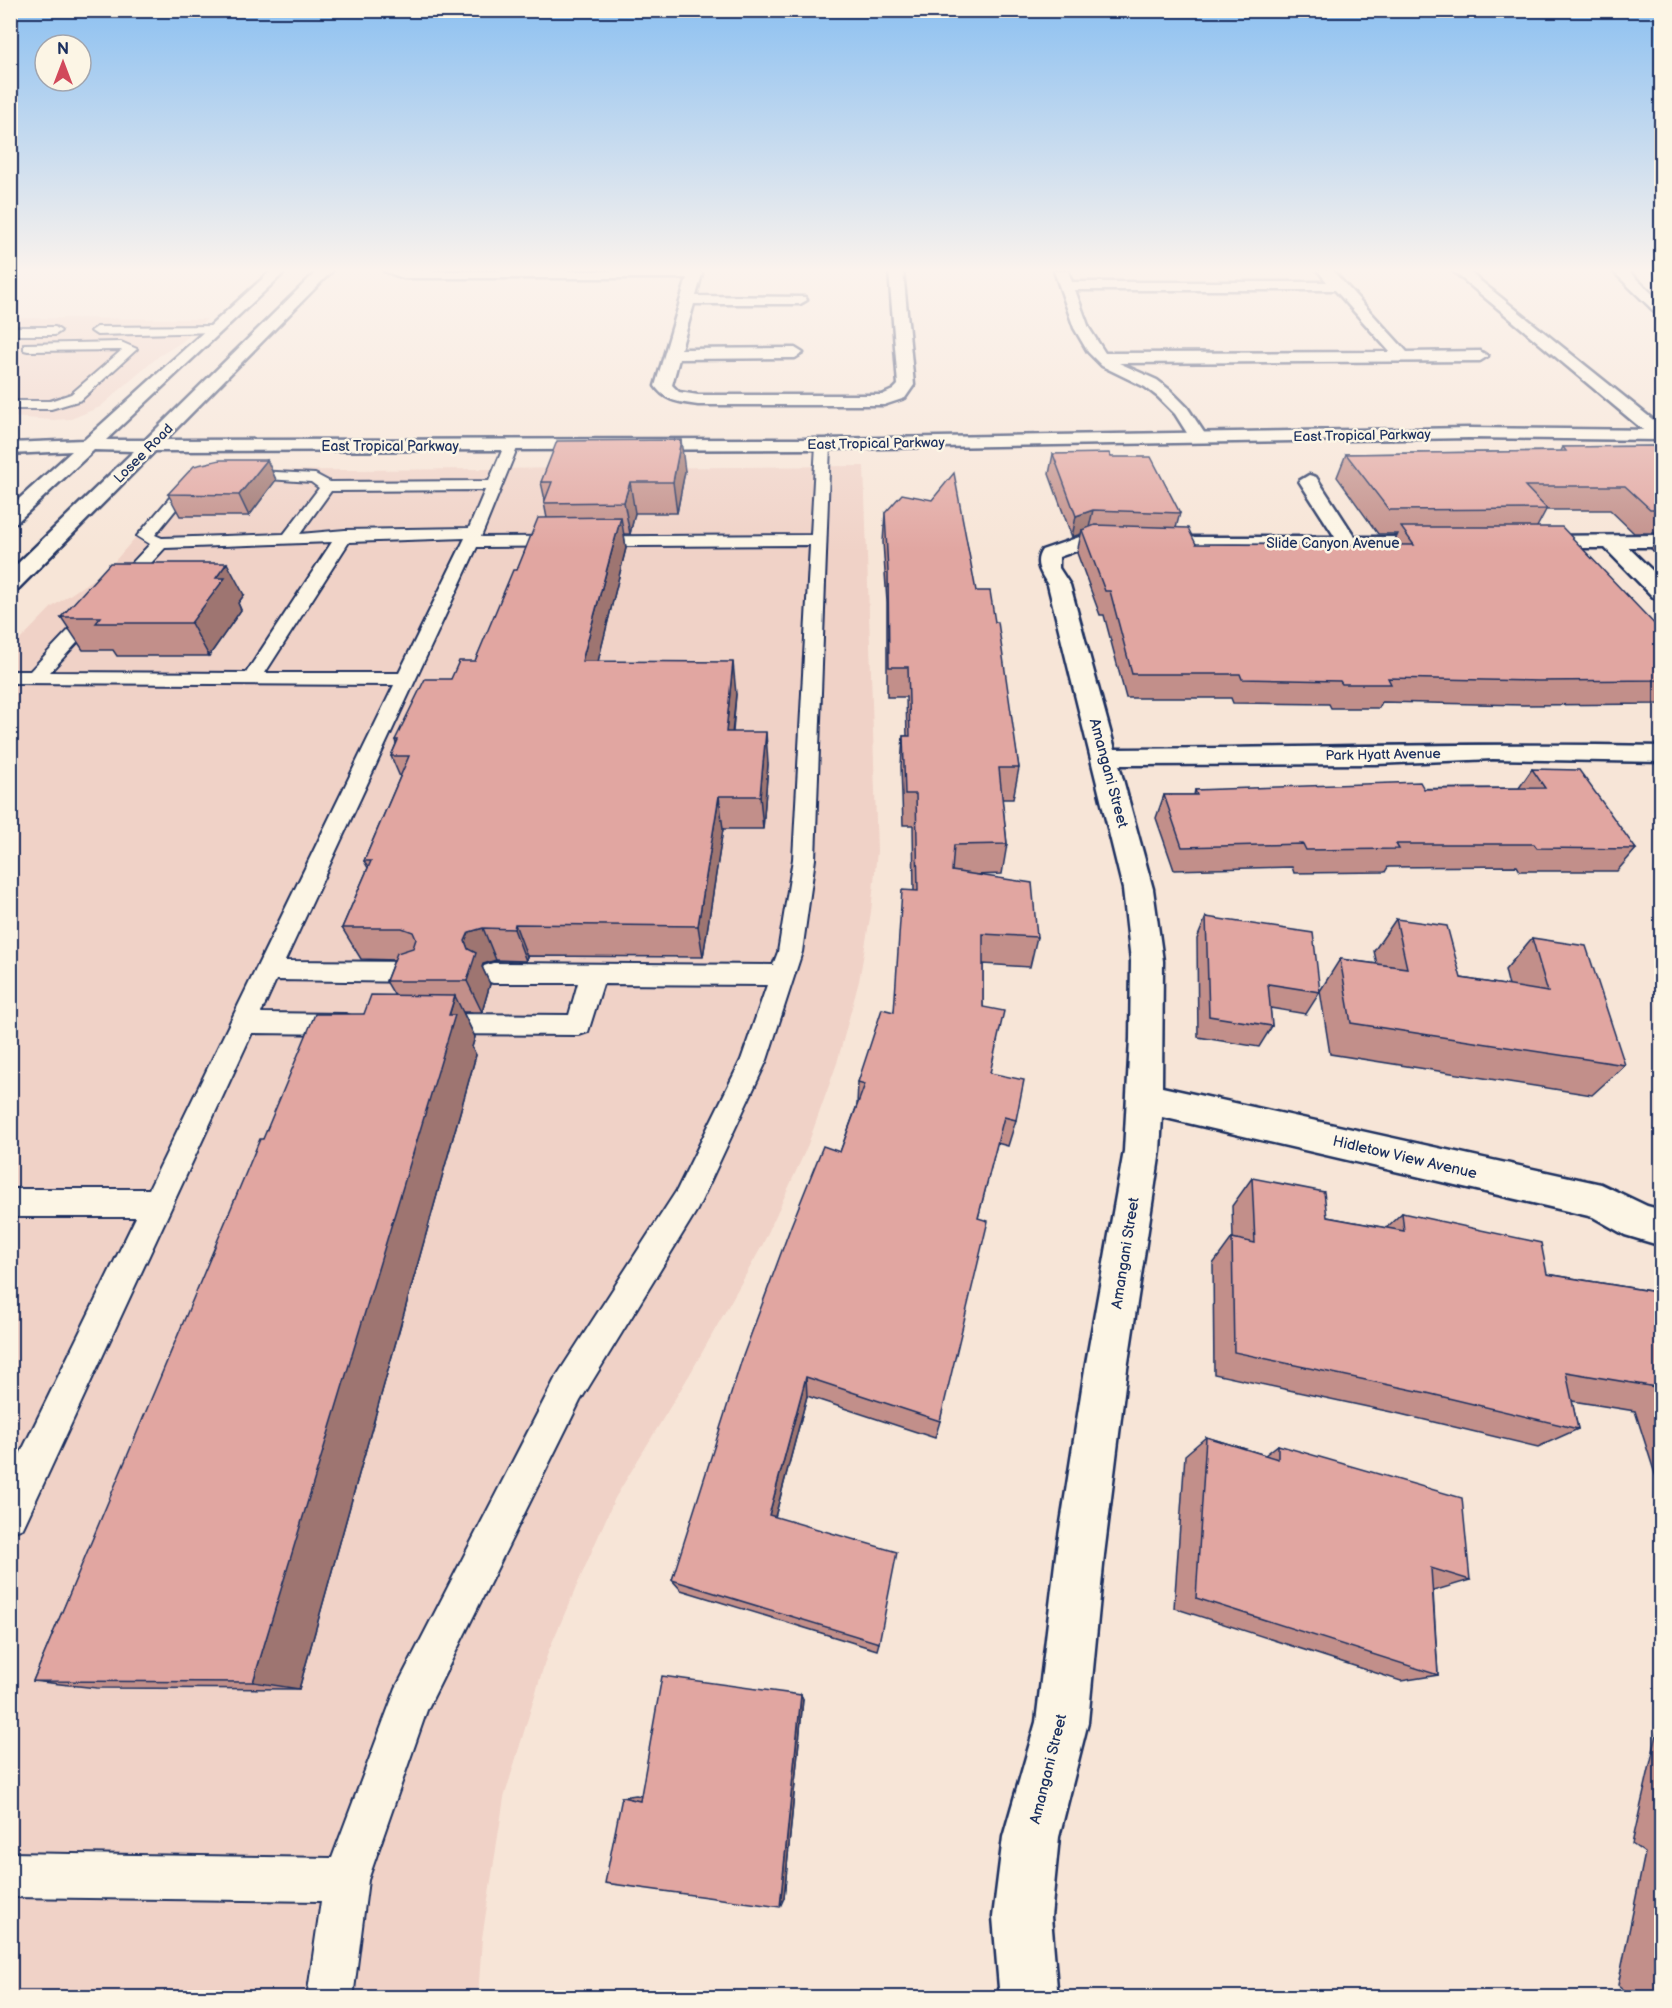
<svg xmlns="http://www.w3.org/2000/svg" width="1672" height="2008" font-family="'Balsamiq Sans',sans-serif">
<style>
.built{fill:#f0d2c7}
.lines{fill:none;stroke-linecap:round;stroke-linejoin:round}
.service-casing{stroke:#1b2f5e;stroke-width:4}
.minor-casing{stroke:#1b2f5e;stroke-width:5}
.tertiary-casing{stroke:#1b2f5e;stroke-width:5}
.secondary-casing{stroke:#1b2f5e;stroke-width:5}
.service{fill:#fcf5e5;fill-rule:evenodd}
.minor{fill:#fcf5e5;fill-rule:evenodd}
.tertiary{fill:#fcf5e5;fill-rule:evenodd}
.secondary{fill:#fcf5e5;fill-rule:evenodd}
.wall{fill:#c28f8a;stroke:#1b2f5e;stroke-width:1.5}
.shaded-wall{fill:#9e7471;stroke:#1b2f5e;stroke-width:1.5}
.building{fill:#e1a6a1;stroke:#1b2f5e;stroke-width:1.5}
.labels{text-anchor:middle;stroke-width:5;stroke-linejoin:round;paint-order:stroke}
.far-street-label{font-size:14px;fill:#1b2f5e;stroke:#fcf5e5}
.street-label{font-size:15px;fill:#1b2f5e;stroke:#fcf5e5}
</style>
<rect width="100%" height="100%" fill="#f7e5d7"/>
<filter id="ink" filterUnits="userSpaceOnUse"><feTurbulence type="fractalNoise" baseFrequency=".0167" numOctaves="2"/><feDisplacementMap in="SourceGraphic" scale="12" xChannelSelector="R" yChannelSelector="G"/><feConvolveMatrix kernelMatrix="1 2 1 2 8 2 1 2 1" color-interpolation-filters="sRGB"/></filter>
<g filter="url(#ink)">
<g class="built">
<path d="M11,318L207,319L182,342L159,356L100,407L71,419L53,420L11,417Z"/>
<path d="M864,466L877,851L871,912L859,981L837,1063L807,1147L762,1246L690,1374L615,1498L548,1652L504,1798L482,1938L478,1997H11L10,650L52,607L108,569L184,481L227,471Z"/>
</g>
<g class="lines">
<defs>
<g id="service">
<path d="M214,326L218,328V332L97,335L91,331L97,327Z"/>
<path d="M10,327H55L61,331L55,335H10Z"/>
<path d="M121,342L137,349L81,400L51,409H10V401H50L71,394L122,350L28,351L24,350V344Z"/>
<path d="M823,440L830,444L815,859L802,952L767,1060L697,1210L580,1401L427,1710L368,1880L353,1998H307L321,1901L10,1897V1853L332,1858L396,1688L556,1377L677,1190L741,1060L767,985L603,984L588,1032L579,1035L435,1034L426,1031L422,1024L426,1017L435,1014L569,1015L578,983H493L484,980L481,973L484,966L493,963L773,965L778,952L793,859L810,545L477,547L285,961L418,962L427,965L430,972L427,979L418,982L276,980L261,1013L345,1014L354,1017L358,1024L354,1031L345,1034L252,1033L23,1528L10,1533V1475L136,1217H10V1189H149L394,685L10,683V671H30L150,544L137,536L185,480L201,478L203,481L195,486L155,535L162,538L284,534L319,488L311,482L240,477L233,473L235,470L315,474L330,482L489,481L504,446L511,442L518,446L481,537L811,535L816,444ZM485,490L469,528L345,530L300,534L331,491ZM465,538L399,673H265L349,542ZM332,542L246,673L50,672L165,548Z"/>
</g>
<g id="minor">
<path d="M384,271H700L702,274L696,296L805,297L807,300L800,304H694L681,349L795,348L803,353L795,358L679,359L672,385L679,392L698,395H882L893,390L898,385L889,271H903L914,385L905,398L884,405H698C680,402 666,402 655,386L687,278H403Z"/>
<path d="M1054,271H1068L1072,282H1327L1318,271H1333L1407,352L1480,351L1488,356L1480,361L1119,363L1157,380L1170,390L1187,407L1207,437L1198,442L1192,441L1175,414L1158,397L1145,387L1102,366L1088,352L1074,328ZM1075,290H1335L1390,352L1105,353L1089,328Z"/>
<path d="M1613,271H1628L1662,303V315L1657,314Z"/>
<path d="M1309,475L1316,477L1355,537H1438L1445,539L1448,543L1445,547L1438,549H1123L1090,546L1059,557V568L1070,585L1115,749C1297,748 1479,742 1662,746V762L1493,759L1376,764L1119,765L1153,889L1163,961L1162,1087L1601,1184L1647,1206L1662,1210V1246L1625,1235L1593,1217L1162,1117L1160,1151L1127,1369L1104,1555L1088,1722L1059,1837L1051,1917L1057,1988L1061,1998H1002L999,1988L993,1917L1003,1837L1036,1722L1056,1555L1085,1369L1124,1151L1130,1039L1131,961L1123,889L1048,585C1041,573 1033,563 1042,550L1088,534L1123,537H1335L1299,481Z"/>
<path d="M1662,535V547H1628L1662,580V600L1654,598L1605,548H1531L1524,546L1521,542L1524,538L1531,536Z"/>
</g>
<path id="tertiary" d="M1453,271H1468L1662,427V440L1654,439Z"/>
<path id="secondary" d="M271,271H286L106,440H145L317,271H332L165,440L823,439L1469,428L1662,430V440L1469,438L823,449L155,451L18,589L10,590V571L134,451L94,450L17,522L10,524V507L72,451L10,454V443L84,440Z"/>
</defs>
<use href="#service" class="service-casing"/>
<use href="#minor" class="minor-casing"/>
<use href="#tertiary" class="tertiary-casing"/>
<use href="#secondary" class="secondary-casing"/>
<use href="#service" class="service"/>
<use href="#minor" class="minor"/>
<use href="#tertiary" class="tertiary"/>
<use href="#secondary" class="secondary"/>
</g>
<g class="wall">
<path d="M1662,446V533H1634L1610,510H1546L1537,527L1662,632V704L1523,705L1382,702L1379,708H1331L1329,704L1233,703L1231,698H1126L1104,615H1100L1077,553L1081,534L1072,537L1049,474L1053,454L1111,457L1180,513L1176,528L1196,544L1393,545L1398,534H1378L1337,477L1346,454L1561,451L1563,447Z"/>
<path d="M267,460L276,480L249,516H180L168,494Z"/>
<path d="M685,471L677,513H635L630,534H624L626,548L598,661L736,694L733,732L768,764L763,829H723L703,957L527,956L526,961L496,960L483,964L482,967L490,984L482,1012H463L475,1037L472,1047L476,1055L299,1689L97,1688L33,1681L263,1139L364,1014L395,996L386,981L394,960L361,959L342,928L368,868L364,861L400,777L391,756L396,744L395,740L451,679L475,661L517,570L547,518L544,503L545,500L541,482Z"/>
<path d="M885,513L976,591L995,622L1019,768L1013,799H1002L1007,844L1002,874L975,875L1037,937L1030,967L983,964V1007L990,1073L1016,1120L1008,1146L997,1143L978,1218L940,1421L935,1438L807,1396L775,1517L879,1643L877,1650L681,1590L672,1580L840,1152L857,1105L858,1082L894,1012L914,891L913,825H903L901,766L903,736H907L906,697H887V602L883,542Z"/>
<path d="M1662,534V559L1651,549Z"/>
<path d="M244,595L238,603L241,610L209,656H117L113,650H83L61,617Z"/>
<path d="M1532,769L1636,849L1617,871H1520L1517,866L1388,867L1385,872L1294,873L1292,867L1174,870L1156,818L1164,795H1194L1195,790L1519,788Z"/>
<path d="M1206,917L1320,992L1306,1014L1270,1008L1272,1026L1259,1047L1198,1037L1197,939Z"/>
<path d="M1396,919L1461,978L1509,986L1505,970L1532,938L1625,1065L1592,1095L1330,1054L1320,991L1340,959L1377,964L1374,951Z"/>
<path d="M1252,1178L1327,1217L1386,1228L1402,1213L1547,1274L1662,1293V1496L1635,1411L1572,1401L1578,1429L1538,1447L1396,1413L1214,1374L1213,1264L1232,1238H1233L1232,1206Z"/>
<path d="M1206,1437L1265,1455L1278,1445L1470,1580L1433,1591L1438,1675L1401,1681L1174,1608L1185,1455Z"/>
<path d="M801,1695L803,1699L784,1898L622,1797L636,1795L641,1796Z"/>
<path d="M1662,1712V1998H1634L1618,1985L1645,1853L1632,1844Z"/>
</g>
<g class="shaded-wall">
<path d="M681,440L685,471L677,513L673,482Z"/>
<path d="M267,460L276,480L249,516L239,495Z"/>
<path d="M630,482L635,513L630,534L624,502Z"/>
<path d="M1093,510L1088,532L1082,530L1081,534L1072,537L1076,516Z"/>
<path d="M621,517L626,548L590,694L582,661Z"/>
<path d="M227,563L244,595L238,603L241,610L209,656L191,623L216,578Z"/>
<path d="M733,662L736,694L729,764L726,732Z"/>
<path d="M766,732L768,764L763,829L760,796Z"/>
<path d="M719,796L723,829L703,957L698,926Z"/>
<path d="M515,924L527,956L526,961L514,929Z"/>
<path d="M483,928L496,960L483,964L482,967L490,984L482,1012L467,981L468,949L465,941L469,932Z"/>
<path d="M455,996L475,1037L472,1047L476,1055L299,1689L253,1682Z"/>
<path d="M806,1377L807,1396L772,1528L769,1515Z"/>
<path d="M801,1695L803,1699L784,1898L780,1907Z"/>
</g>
<g class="building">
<path d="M681,440L673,482H630L624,502L544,503L552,482H541L557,441Z"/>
<path d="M1662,446V509H1650L1625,486H1525L1547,509L1389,510L1346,454L1566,451L1563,447Z"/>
<path d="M1109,453L1111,457H1151L1180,513L1093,510L1076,516L1053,454Z"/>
<path d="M220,460H267L239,495L168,494L194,466Z"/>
<path d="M954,473L976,591H990L995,622H998L1019,768H999L1007,844L954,845L952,871L1032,883L1037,937L983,934V1007L1004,1011L990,1073L1024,1080L1016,1120L1004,1117L978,1218L988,1221L940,1421L806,1377L769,1515L897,1552L879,1643L672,1580L743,1356L791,1226L823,1146L840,1152L865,1084L858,1082L882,1009L894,1012L902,890L918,891L916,794H905L903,736H910L908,667H889L888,572L885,513L902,494L932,500Z"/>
<path d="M621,517L582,661L733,662L726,732H766L760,796H719L698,926L515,924L514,929L483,928L469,932L465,941L468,949L476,953L467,981H386L397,953L413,948L416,939L413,932L402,928H342L371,861H364L409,756H391L398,740H395L425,679H451L459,661H475L513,570H517L538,518Z"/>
<path d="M1095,525L1188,528L1196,544L1414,545L1401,527H1562L1662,632V680L1539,681L1388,678L1391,684H1342L1340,681L1242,679L1240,674H1132L1110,591H1105L1082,530Z"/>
<path d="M110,563H227L216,578H225L191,623H96L101,617H61Z"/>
<path d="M1532,769L1579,770L1636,849L1537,848L1534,844H1396L1399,849L1306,850L1303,844L1182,847L1164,795H1197L1195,790L1420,782L1424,789L1545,788Z"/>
<path d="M1206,917L1313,933L1320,992L1268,984L1272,1026L1209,1016Z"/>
<path d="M1396,919L1447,926L1461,978L1548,992L1532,938L1586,946L1625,1065L1351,1023L1340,959L1407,968Z"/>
<path d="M371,995L455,996L449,1015H455L253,1682L33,1681L260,1139H263L315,1014H364Z"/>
<path d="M1252,1178L1324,1192L1327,1217L1404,1231L1402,1213L1541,1243L1547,1274L1662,1293V1388L1566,1372L1578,1429L1427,1393L1234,1352L1232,1238L1255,1243Z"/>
<path d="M1206,1437L1278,1459V1445L1462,1498L1470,1580L1431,1568L1438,1675L1196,1598Z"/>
<path d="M662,1676L801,1695L780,1907L605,1883L622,1797L640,1801Z"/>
</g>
</g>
<linearGradient id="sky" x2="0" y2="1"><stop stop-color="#8cc0f1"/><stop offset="0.49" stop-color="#fbf3ed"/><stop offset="1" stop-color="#fbf3ed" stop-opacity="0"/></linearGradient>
<rect width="1672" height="552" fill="url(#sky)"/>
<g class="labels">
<g class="far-street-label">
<text transform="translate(1362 435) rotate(-1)" y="5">East Tropical Parkway</text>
<text transform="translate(876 443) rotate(-1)" y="5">East Tropical Parkway</text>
<text x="390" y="451">East Tropical Parkway</text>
<text transform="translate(143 453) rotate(-45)" y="5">Losee Road</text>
<text x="1333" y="548">Slide Canyon Avenue</text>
<text transform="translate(1383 754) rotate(-1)" y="5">Park Hyatt Avenue</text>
</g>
<g class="street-label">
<text transform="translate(1109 773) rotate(75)" y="5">Amangani Street</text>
<text transform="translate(1405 1157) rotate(13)" y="5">Hidletow View Avenue</text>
<text transform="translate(1125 1253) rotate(-81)" y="5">Amangani Street</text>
<text transform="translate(1048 1769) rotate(-76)" y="5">Amangani Street</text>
</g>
</g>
<rect width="1672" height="2008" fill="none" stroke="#fcf5e5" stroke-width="36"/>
<rect x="18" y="18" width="1636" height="1972" fill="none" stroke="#1b2f5e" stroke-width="2" filter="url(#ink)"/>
<g transform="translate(63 63)"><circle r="28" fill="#fcf5e5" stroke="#a2a6af" stroke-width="1.5"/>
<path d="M0-4.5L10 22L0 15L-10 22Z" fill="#d1495b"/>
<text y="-9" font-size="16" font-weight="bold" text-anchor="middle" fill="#1b2f5e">N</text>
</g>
</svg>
